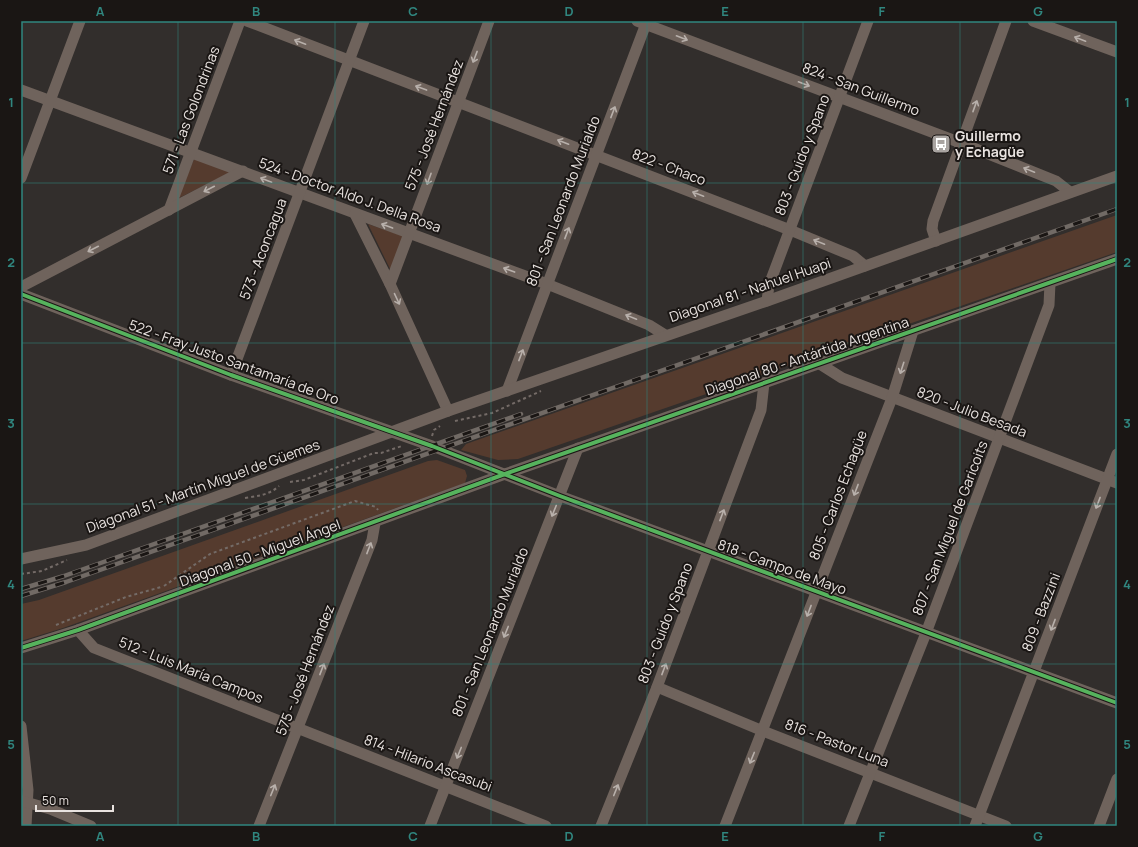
<svg xmlns="http://www.w3.org/2000/svg" width="1138" height="847" font-family="Manrope,sans-serif">
<style>
.green{fill:#553b2e}
.lines{fill:none;stroke-linecap:round;stroke-linejoin:round}
.path{stroke:#746b67;stroke-width:2;stroke-dasharray:3 3;stroke-linecap:butt}
.minor{stroke:#6f635c;stroke-width:11}
.rail-casing{stroke:#716a65;stroke-width:4.5}
.rail{stroke:#1a1614;stroke-width:3;stroke-dasharray:9;stroke-linecap:butt}
.cycleway-casing{stroke:#1a1614;stroke-width:6}
.cycleway{stroke:#56b35d;stroke-width:4}
.oneway{stroke:#b8b0ab}
.grid{fill:none;stroke:#30867f;stroke-width:1;stroke-opacity:0.55}
.labels{text-anchor:middle;stroke-width:4;stroke-linejoin:round;paint-order:stroke}
.street-label{font-size:14px;fill:#e9e3e0;stroke:#1a1614}
.poi-label{font-size:14px;font-weight:bold;fill:#e9e3e0;stroke:#1a1614;text-anchor:start}
.neatline{fill:none;stroke:#30867f;stroke-width:1.5}
.grid-label{font-size:13px;text-anchor:middle;font-weight:bold;fill:#30867f}
</style>
<rect width="100%" height="100%" fill="#322e2c"/>
<g class="green">
<path d="M195,157L235,170L177,199Z"/>
<path d="M1117,215V252L518,459L498,460L461,450L466,444Z"/>
<path d="M368,224L403,236L391,271Z"/>
<path d="M437,460L465,470L467,476L465,483L63,628L21,641V604L39,600L428,461Z"/>
</g>
<g class="lines">
<g class="path">
<path d="M455,421L492,413L541,391"/>
<path d="M432,436L434,430L440,426"/>
<path d="M290,482L304,480L374,453H381L402,446"/>
<path d="M245,498C258,496 269,495 279,486"/>
<path d="M21,574L42,571L67,560"/>
<path d="M164,586L210,554L355,501L376,507L378,510"/>
<path d="M56,625L126,597L161,587"/>
</g>
<g class="minor">
<path d="M247,21L790,230L853,256L865,266"/>
<path d="M637,21L961,143L1056,181L1070,192"/>
<path d="M1033,21L1117,52"/>
<path d="M21,90L547,284L649,325L665,335"/>
<path d="M21,178L80,21"/>
<path d="M169,210L240,21"/>
<path d="M355,214L390,284L448,411"/>
<path d="M936,241L932,229L933,221L1006,21"/>
<path d="M390,284L489,21"/>
<path d="M21,287L243,171"/>
<path d="M21,294L231,375L432,446L560,496L1117,703"/>
<path d="M767,301L769,285L868,21"/>
<path d="M820,364L842,378L1117,483"/>
<path d="M231,375L364,21"/>
<path d="M507,391L647,21"/>
<path d="M21,559L86,545L448,411L767,301L1117,176"/>
<path d="M78,630L94,648L546,826"/>
<path d="M21,648L78,630L505,474L1117,259"/>
<path d="M657,687L763,731L1006,826"/>
<path d="M21,726L28,790L26,826"/>
<path d="M22,801L50,809L91,826"/>
<path d="M259,826L372,540L375,523"/>
<path d="M430,826L578,448"/>
<path d="M601,826L657,687L761,410L764,383"/>
<path d="M725,826L892,398L913,331"/>
<path d="M849,826L926,633L1049,305L1050,283"/>
<path d="M975,826L1117,454"/>
<path d="M1099,826L1117,779"/>
</g>
<defs>
<g id="rail">
<path d="M21,589L64,576L521,414"/>
<path d="M21,596L66,582L1117,209"/>
</g>
</defs>
<use href="#rail" class="rail-casing"/>
<use href="#rail" class="rail"/>
<defs>
<g id="cycleway">
<path d="M21,294L231,375L432,446L560,496L1117,703"/>
<path d="M21,648L78,630L505,474L1117,259"/>
</g>
</defs>
<use href="#cycleway" class="cycleway-casing"/>
<use href="#cycleway" class="cycleway"/>
</g>
<defs><path id="oneway-shaft" d="M-6 0H5M1.5-3L5.5 0L1.5 3" fill="none" stroke-width="1.6" stroke-linecap="round" stroke-linejoin="round"/></defs>
<g class="oneway">
<use href="#oneway-shaft" transform="translate(682 38) rotate(21)"/>
<use href="#oneway-shaft" transform="translate(1080 39) rotate(-159)"/>
<use href="#oneway-shaft" transform="translate(300 42) rotate(-159)"/>
<use href="#oneway-shaft" transform="translate(475 57) rotate(111)"/>
<use href="#oneway-shaft" transform="translate(804 84) rotate(21)"/>
<use href="#oneway-shaft" transform="translate(421 88) rotate(-160)"/>
<use href="#oneway-shaft" transform="translate(975 106) rotate(-70)"/>
<use href="#oneway-shaft" transform="translate(613 112) rotate(-69)"/>
<use href="#oneway-shaft" transform="translate(563 142) rotate(-159)"/>
<use href="#oneway-shaft" transform="translate(1029 170) rotate(-158)"/>
<use href="#oneway-shaft" transform="translate(429 179) rotate(110)"/>
<use href="#oneway-shaft" transform="translate(266 180) rotate(-159)"/>
<use href="#oneway-shaft" transform="translate(209 189) rotate(153)"/>
<use href="#oneway-shaft" transform="translate(698 194) rotate(-159)"/>
<use href="#oneway-shaft" transform="translate(387 226) rotate(-160)"/>
<use href="#oneway-shaft" transform="translate(567 233) rotate(-69)"/>
<use href="#oneway-shaft" transform="translate(819 242) rotate(-158)"/>
<use href="#oneway-shaft" transform="translate(93 249) rotate(153)"/>
<use href="#oneway-shaft" transform="translate(509 270) rotate(-160)"/>
<use href="#oneway-shaft" transform="translate(397 299) rotate(65)"/>
<use href="#oneway-shaft" transform="translate(631 317) rotate(-158)"/>
<use href="#oneway-shaft" transform="translate(521 355) rotate(-69)"/>
<use href="#oneway-shaft" transform="translate(902 368) rotate(108)"/>
<use href="#oneway-shaft" transform="translate(856 490) rotate(111)"/>
<use href="#oneway-shaft" transform="translate(1098 503) rotate(111)"/>
<use href="#oneway-shaft" transform="translate(554 511) rotate(112)"/>
<use href="#oneway-shaft" transform="translate(722 515) rotate(-69)"/>
<use href="#oneway-shaft" transform="translate(369 548) rotate(-69)"/>
<use href="#oneway-shaft" transform="translate(809 611) rotate(111)"/>
<use href="#oneway-shaft" transform="translate(1053 625) rotate(111)"/>
<use href="#oneway-shaft" transform="translate(506 632) rotate(112)"/>
<use href="#oneway-shaft" transform="translate(322 669) rotate(-69)"/>
<use href="#oneway-shaft" transform="translate(664 669) rotate(-69)"/>
<use href="#oneway-shaft" transform="translate(459 753) rotate(112)"/>
<use href="#oneway-shaft" transform="translate(752 758) rotate(112)"/>
<use href="#oneway-shaft" transform="translate(273 790) rotate(-68)"/>
<use href="#oneway-shaft" transform="translate(616 790) rotate(-68)"/>
</g>
<path class="grid" d="M178,21V826M335,21V826M491,21V826M647,21V826M803,21V826M960,21V826M21,183H1117M21,343H1117M21,504H1117M21,664H1117"/>
<defs>
<symbol id="bus-square" viewBox="-11 -11 22 22"><rect x="-9" y="-9" width="18" height="18" rx="4" fill="#a9a4a1" stroke="#1a1614"/><path d="M-5-6H5V4H4V6H2V4H-2V6H-4V4H-5ZM-3.5-4V0h7V-4ZM-3.5 1.2v1.5H-2V1.2ZM2 1.2v1.5H3.5V1.2Z" fill="#fff"/></symbol>
</defs>
<g fill-rule="evenodd">
<use href="#bus-square" x="930" y="133" width="22" height="22"/>
</g>
<g class="labels">
<g class="street-label">
<text transform="translate(861 89) rotate(21)" y="5">824 - San Guillermo</text>
<text transform="translate(191 110) rotate(-69)" y="5">571 - Las Golondrinas</text>
<text transform="translate(434 125) rotate(-69)" y="5">575 - José Hernández</text>
<text transform="translate(802 155) rotate(-69)" y="5">803 - Guido y Spano</text>
<text transform="translate(669 167) rotate(21)" y="5">822 - Chaco</text>
<text transform="translate(350 195) rotate(20)" y="5">524 - Doctor Aldo J. Della Rosa</text>
<text transform="translate(563 201) rotate(-69)" y="5">801 - San Leonardo Murialdo</text>
<text transform="translate(263 249) rotate(-69)" y="5">573 - Aconcagua</text>
<text transform="translate(750 290) rotate(-19)" y="5">Diagonal 81 - Nahuel Huapi</text>
<text transform="translate(807 356) rotate(-19)" y="5">Diagonal 80 - Antártida Argentina</text>
<text transform="translate(234 362) rotate(20)" y="5">522 - Fray Justo Santamaría de Oro</text>
<text transform="translate(972 412) rotate(21)" y="5">820 - Julio Besada</text>
<text transform="translate(203 486) rotate(-20)" y="5">Diagonal 51 - Martín Miguel de Güemes</text>
<text transform="translate(838 495) rotate(-69)" y="5">805 - Carlos Echagüe</text>
<text transform="translate(950 528) rotate(-69)" y="5">807 - San Miguel de Garicoits</text>
<text transform="translate(260 553) rotate(-20)" y="5">Diagonal 50 - Miguel Ángel</text>
<text transform="translate(782 567) rotate(20)" y="5">818 - Campo de Mayo</text>
<text transform="translate(1041 612) rotate(-69)" y="5">809 - Bazzini</text>
<text transform="translate(665 623) rotate(-69)" y="5">803 - Guido y Spano</text>
<text transform="translate(490 632) rotate(-68)" y="5">801 - San Leonardo Murialdo</text>
<text transform="translate(191 670) rotate(22)" y="5">512 - Luis María Campos</text>
<text transform="translate(305 670) rotate(-69)" y="5">575 - José Hernández</text>
<text transform="translate(837 743) rotate(21)" y="5">816 - Pastor Luna</text>
<text transform="translate(428 763) rotate(21)" y="5">814 - Hilario Ascasubi</text>
</g>
<g class="poi-label">
<text x="955" y="141">Guillermo<tspan x="955" dy="16">y Echagüe</tspan></text>
</g>
</g>
<rect width="1138" height="847" fill="none" stroke="#1a1614" stroke-width="44"/>
<path d="M36 805v6h77v-6" fill="none" stroke="#e9e3e0" stroke-width="2"/>
<text x="42" y="805" font-size="12" fill="#e9e3e0" stroke="#1a1614" stroke-width="3" paint-order="stroke">50 m</text>
<rect x="22" y="22" width="1094" height="803" class="neatline"/>
<g class="grid-label">
<text x="100" y="16">A</text>
<text x="256" y="16">B</text>
<text x="413" y="16">C</text>
<text x="569" y="16">D</text>
<text x="725" y="16">E</text>
<text x="882" y="16">F</text>
<text x="1038" y="16">G</text>
<text x="11" y="107">1</text>
<text x="1127" y="107">1</text>
<text x="11" y="267">2</text>
<text x="1127" y="267">2</text>
<text x="11" y="428">3</text>
<text x="1127" y="428">3</text>
<text x="11" y="589">4</text>
<text x="1127" y="589">4</text>
<text x="11" y="749">5</text>
<text x="1127" y="749">5</text>
<text x="100" y="841">A</text>
<text x="256" y="841">B</text>
<text x="413" y="841">C</text>
<text x="569" y="841">D</text>
<text x="725" y="841">E</text>
<text x="882" y="841">F</text>
<text x="1038" y="841">G</text>
</g>
</svg>
